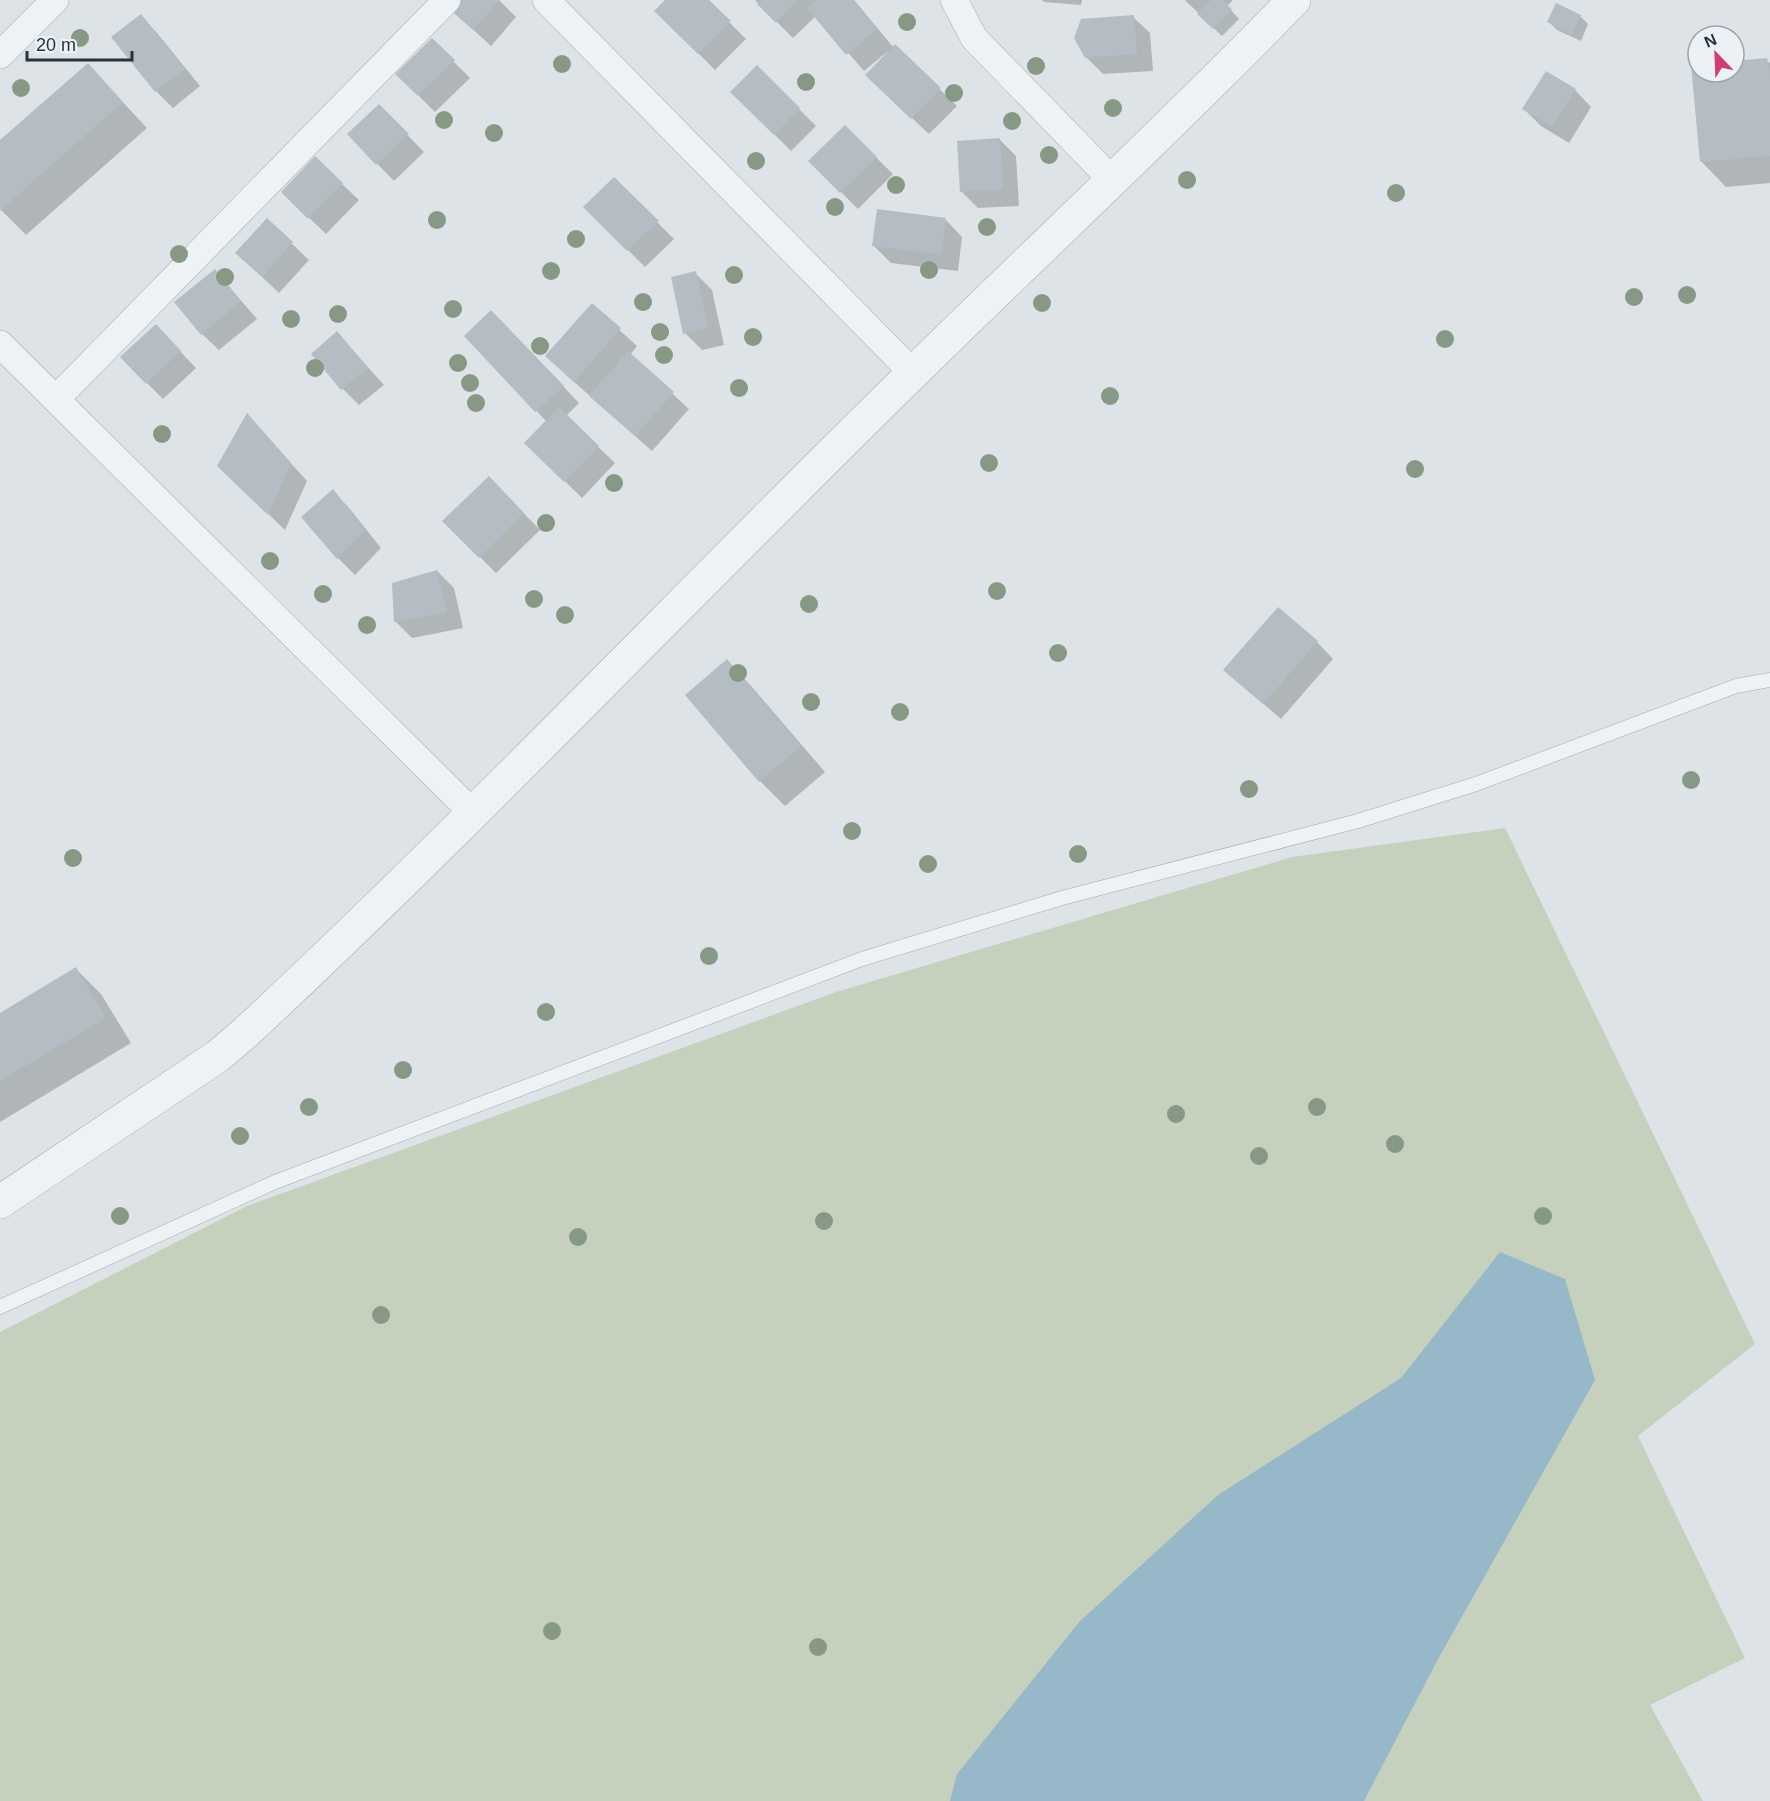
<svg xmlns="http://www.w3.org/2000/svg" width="1770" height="1801" font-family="Helvetica,sans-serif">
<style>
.green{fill:#c6d1bd}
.water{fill:#96b8c8}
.shadow{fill:#0003}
.building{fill:#b4bdc4}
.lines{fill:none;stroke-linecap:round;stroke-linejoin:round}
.service-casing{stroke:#a2abb1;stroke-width:15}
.minor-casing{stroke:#a2abb1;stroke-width:28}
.tertiary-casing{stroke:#a2abb1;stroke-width:34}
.service{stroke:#eff2f5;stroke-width:14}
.minor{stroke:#eff2f5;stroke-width:27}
.tertiary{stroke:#eff2f5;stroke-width:33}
.tree{fill:#879884}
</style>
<rect width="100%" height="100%" fill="#dde3e7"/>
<path class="green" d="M1505,828L1755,1344L1638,1436L1745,1658L1650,1705L1703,1801H0V1332L247,1206L836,992L1292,857Z"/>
<path class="water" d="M1500,1252L1565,1279L1595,1380L1437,1661L1364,1801H950L957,1774L1080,1621L1218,1495L1401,1378Z"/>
<g class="shadow">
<path d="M499,0L516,17L491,46L449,7Z"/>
<path d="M667,0H707L746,39L715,70L656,11Z"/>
<path d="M755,0H854L894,48L895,46L957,106L929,134L884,92L889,53L887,52L864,71L816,16L793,38Z"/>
<path d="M1042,0H1082L1081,5L1044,2Z"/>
<path d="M1185,0H1233L1227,6L1239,19L1222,36Z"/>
<path d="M1557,5L1580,16L1588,24L1581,41L1557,30L1549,22Z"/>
<path d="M141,16L157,33L200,86L173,108L156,91L114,37Z"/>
<path d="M1133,17L1150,33L1153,71L1103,74L1086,57Z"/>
<path d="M432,40L470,78L435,112L397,74Z"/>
<path d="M1766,60L1770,63V183L1726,187L1701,161L1692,67L1698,66V72H1734V63Z"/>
<path d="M88,65L147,128L26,235L0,209V142Z"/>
<path d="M757,67L816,126L791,151L732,92Z"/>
<path d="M1575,90L1591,107L1569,143L1541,126L1524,109Z"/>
<path d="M379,106L424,152L394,181L349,135Z"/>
<path d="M845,127L893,174L858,209L810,161Z"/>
<path d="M999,139L1016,156L1019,206L978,208L962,192Z"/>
<path d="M614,179L674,239L645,267L585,207Z"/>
<path d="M342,184L359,200L326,234L300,209Z"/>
<path d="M267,220L309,260L279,293L237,253Z"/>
<path d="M946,220L962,237L958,271L891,263L874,246Z"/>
<path d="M215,271L257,319L219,350L202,334Z"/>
<path d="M695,273L712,290L724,345L702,350L685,333Z"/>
<path d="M592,305L637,346L630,355L689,409L652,451L564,373Z"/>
<path d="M508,329L579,403L566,416L615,463L582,498L526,443L547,422L466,337Z"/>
<path d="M337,333L384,385L359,405L343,389Z"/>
<path d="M172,343L196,368L163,399L147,383Z"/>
<path d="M247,415L307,481L285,530L236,483Z"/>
<path d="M489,478L540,530L496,573L444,521Z"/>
<path d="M333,491L349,508L381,548L355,575L338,558Z"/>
<path d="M437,571L454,588L463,628L412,638L395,621Z"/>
<path d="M1317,642L1333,659L1281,719L1225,670Z"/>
<path d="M727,661L752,687L825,772L785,806L760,781Z"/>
<path d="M76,969L101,994L131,1043L0,1122V1014Z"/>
</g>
<g class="building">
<path d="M453,0H500L473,30L447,7Z"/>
<path d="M665,0H709L731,21L698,54L654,11Z"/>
<path d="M762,0H798L776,23L757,4Z"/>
<path d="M816,0H853L877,29L846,55L807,8Z"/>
<path d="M1211,0H1223L1232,10L1213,29L1197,14Z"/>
<path d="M1556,3L1581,15L1572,35L1547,22Z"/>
<path d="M141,14L185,69L155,92L111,37Z"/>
<path d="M1134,15L1137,54L1085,58L1074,38L1081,19Z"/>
<path d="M432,38L455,60L418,96L395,74Z"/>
<path d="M895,44L941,88L911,119L865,75Z"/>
<path d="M1767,58L1770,74V156L1700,162L1691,65H1698V72H1734V61Z"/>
<path d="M88,63L123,102L0,211V140Z"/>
<path d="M757,65L800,108L774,135L730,92Z"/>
<path d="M1546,71L1576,89L1552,127L1522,109Z"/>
<path d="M379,104L409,134L376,165L347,134Z"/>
<path d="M845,125L877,157L840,193L808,161Z"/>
<path d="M1000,138L1003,189L960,192L957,141Z"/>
<path d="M315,156L343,183L308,219L281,192Z"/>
<path d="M614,177L659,221L627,251L583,207Z"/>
<path d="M877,209L946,218L941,255L872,246Z"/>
<path d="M267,218L293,242L262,277L235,253Z"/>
<path d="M215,269L241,301L201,335L174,302Z"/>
<path d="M696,271L708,328L683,334L671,277Z"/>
<path d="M592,303L621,328L574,382L545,356Z"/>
<path d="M491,310L564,386L535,412L464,336Z"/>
<path d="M156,324L181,351L146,384L120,357Z"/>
<path d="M337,331L368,368L341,390L311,354Z"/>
<path d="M628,351L674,392L635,436L589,396Z"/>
<path d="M559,407L599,446L564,482L524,443Z"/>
<path d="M247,413L291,463L268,515L217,466Z"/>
<path d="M489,476L524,513L479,558L442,521Z"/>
<path d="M333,489L365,530L337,559L301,517Z"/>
<path d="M437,570L447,612L394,622L392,583Z"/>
<path d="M1278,607L1318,641L1263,704L1223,670Z"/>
<path d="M727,659L801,746L759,782L685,695Z"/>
<path d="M76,967L106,1018L0,1081V1013Z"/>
</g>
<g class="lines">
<defs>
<path id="service" d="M0,1307L275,1182L862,959L1062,898L1358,821L1476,784L1736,686L1770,680"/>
<g id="minor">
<path d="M546,0L913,373"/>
<path d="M954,0L974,38L1113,181"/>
<path d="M0,55L55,0"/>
<path d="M0,344L474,814"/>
<path d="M56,399L447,0"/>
</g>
<path id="tertiary" d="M0,1202L218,1056L245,1033C474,820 689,592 913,373C1040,248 1170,128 1294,0"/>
</defs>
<use href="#service" class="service-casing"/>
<use href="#minor" class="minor-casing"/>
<use href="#tertiary" class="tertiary-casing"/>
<use href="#service" class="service"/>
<use href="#minor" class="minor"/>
<use href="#tertiary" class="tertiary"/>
</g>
<g class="tree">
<circle cx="907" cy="22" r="9"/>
<circle cx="80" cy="38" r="9"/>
<circle cx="562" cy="64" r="9"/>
<circle cx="1036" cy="66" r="9"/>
<circle cx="806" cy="82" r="9"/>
<circle cx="21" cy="88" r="9"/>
<circle cx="954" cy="93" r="9"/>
<circle cx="1113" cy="108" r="9"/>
<circle cx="444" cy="120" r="9"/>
<circle cx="1012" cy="121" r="9"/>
<circle cx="494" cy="133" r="9"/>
<circle cx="1049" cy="155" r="9"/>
<circle cx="756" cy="161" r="9"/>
<circle cx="1187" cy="180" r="9"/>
<circle cx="896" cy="185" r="9"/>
<circle cx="1396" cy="193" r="9"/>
<circle cx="835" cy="207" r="9"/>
<circle cx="437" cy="220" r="9"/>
<circle cx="987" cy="227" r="9"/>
<circle cx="576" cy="239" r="9"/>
<circle cx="179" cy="254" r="9"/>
<circle cx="929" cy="270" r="9"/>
<circle cx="551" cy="271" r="9"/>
<circle cx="734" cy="275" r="9"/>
<circle cx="225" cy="277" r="9"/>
<circle cx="1687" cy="295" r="9"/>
<circle cx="1634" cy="297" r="9"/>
<circle cx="643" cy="302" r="9"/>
<circle cx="1042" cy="303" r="9"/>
<circle cx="453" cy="309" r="9"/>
<circle cx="338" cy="314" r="9"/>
<circle cx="291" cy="319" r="9"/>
<circle cx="660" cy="332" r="9"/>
<circle cx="753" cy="337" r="9"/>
<circle cx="1445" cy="339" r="9"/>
<circle cx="540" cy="346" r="9"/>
<circle cx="664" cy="355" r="9"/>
<circle cx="458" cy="363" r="9"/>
<circle cx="315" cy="368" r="9"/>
<circle cx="470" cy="383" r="9"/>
<circle cx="739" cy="388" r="9"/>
<circle cx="1110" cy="396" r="9"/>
<circle cx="476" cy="403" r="9"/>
<circle cx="162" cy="434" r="9"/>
<circle cx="989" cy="463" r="9"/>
<circle cx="1415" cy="469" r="9"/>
<circle cx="614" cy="483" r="9"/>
<circle cx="546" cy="523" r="9"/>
<circle cx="270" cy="561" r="9"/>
<circle cx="997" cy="591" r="9"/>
<circle cx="323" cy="594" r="9"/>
<circle cx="534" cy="599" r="9"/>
<circle cx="809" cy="604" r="9"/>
<circle cx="565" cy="615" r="9"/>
<circle cx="367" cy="625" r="9"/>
<circle cx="1058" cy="653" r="9"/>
<circle cx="738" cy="673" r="9"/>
<circle cx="811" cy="702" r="9"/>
<circle cx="900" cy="712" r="9"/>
<circle cx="1691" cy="780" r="9"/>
<circle cx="1249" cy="789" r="9"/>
<circle cx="852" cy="831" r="9"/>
<circle cx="1078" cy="854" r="9"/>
<circle cx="73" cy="858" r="9"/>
<circle cx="928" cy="864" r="9"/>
<circle cx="709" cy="956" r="9"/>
<circle cx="546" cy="1012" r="9"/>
<circle cx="403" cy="1070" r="9"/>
<circle cx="309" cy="1107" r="9"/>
<circle cx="1317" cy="1107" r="9"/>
<circle cx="1176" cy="1114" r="9"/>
<circle cx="240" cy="1136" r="9"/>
<circle cx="1395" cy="1144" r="9"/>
<circle cx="1259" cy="1156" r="9"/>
<circle cx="120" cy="1216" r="9"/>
<circle cx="1543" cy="1216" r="9"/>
<circle cx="824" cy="1221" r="9"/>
<circle cx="578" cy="1237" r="9"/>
<circle cx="381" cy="1315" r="9"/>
<circle cx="552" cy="1631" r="9"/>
<circle cx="818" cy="1647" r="9"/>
</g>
<g transform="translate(1716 54) rotate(337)"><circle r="28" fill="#ecf1f5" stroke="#9da5ac" stroke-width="1.5"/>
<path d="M0-4.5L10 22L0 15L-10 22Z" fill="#d03d6e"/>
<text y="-9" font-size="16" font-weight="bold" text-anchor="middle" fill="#26333e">N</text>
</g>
<path d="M27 51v9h105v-9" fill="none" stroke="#26333e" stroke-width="3"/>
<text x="36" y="51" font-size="18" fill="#26333e" stroke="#ecf1f5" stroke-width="4.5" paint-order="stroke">20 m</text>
</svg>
